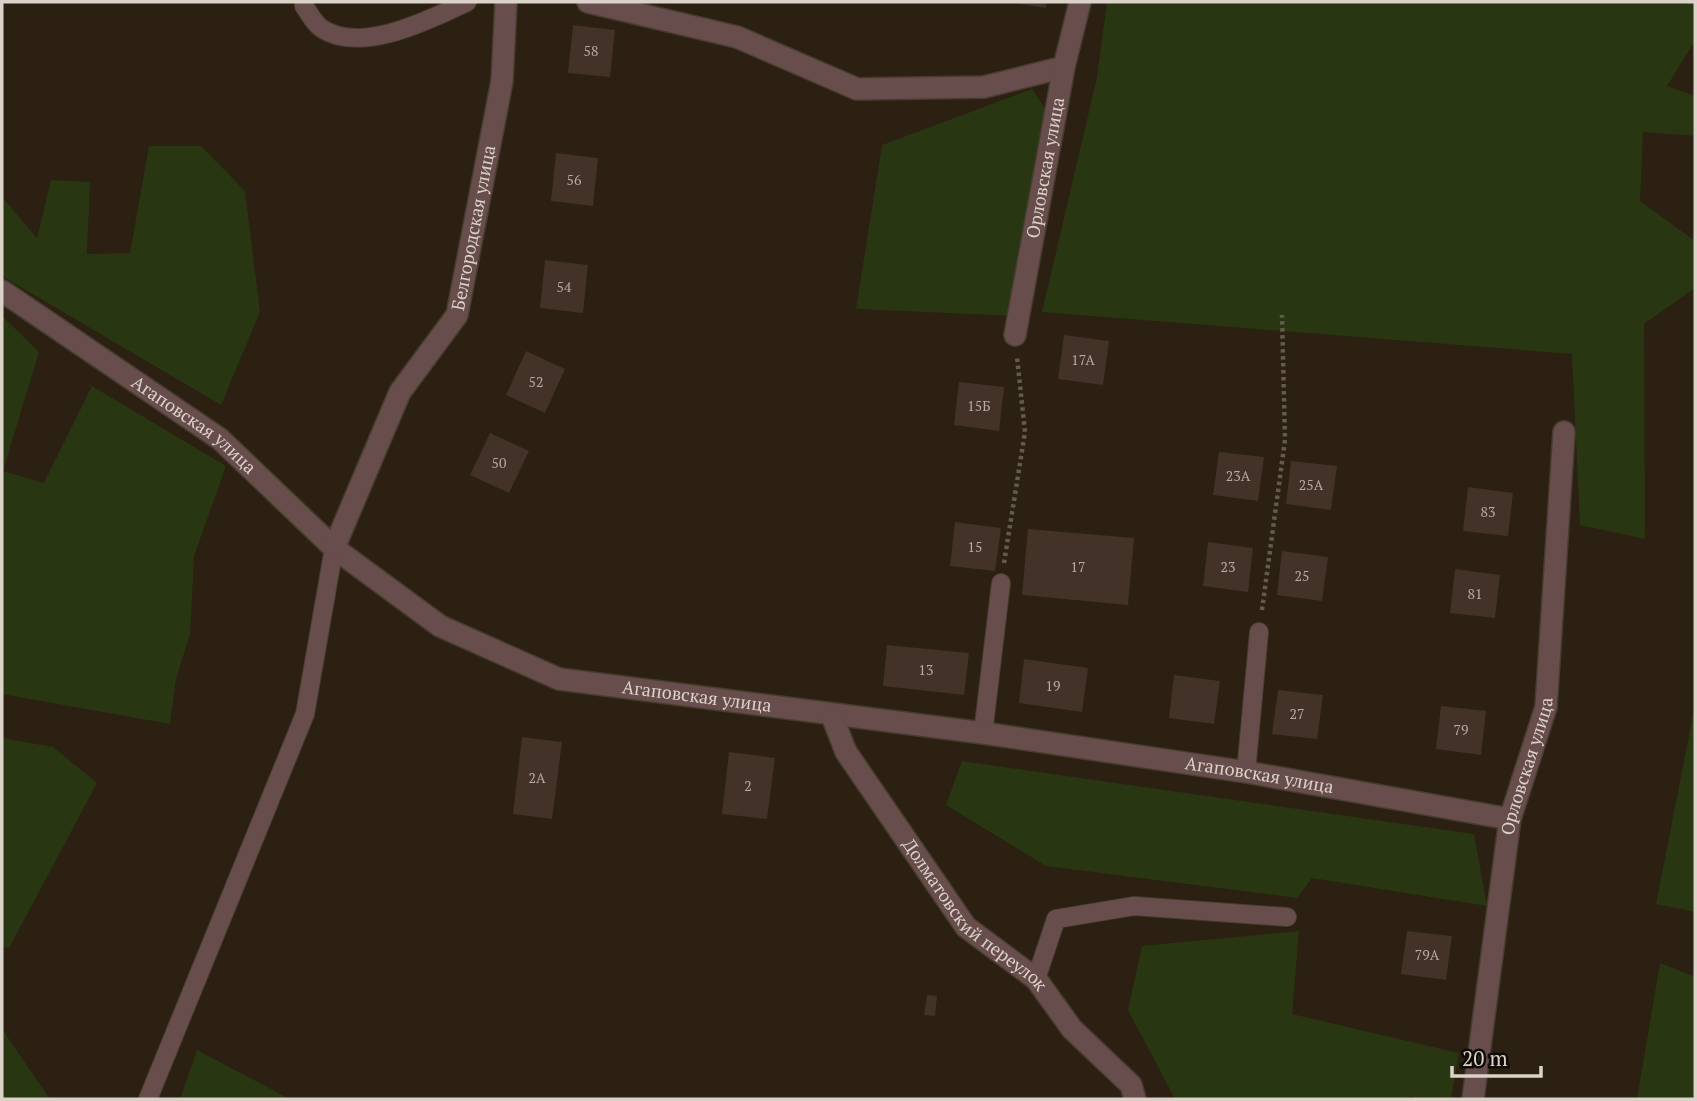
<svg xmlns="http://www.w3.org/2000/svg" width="1697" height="1101" font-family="'PT Serif',serif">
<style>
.green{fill:#283611}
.building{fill:#423227}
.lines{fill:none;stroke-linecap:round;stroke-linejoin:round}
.lane-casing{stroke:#473d2f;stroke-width:20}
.street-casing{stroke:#473d2f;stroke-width:24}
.path{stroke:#645a4e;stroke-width:4.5;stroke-dasharray:3.5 3.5;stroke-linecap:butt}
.lane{stroke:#684d4d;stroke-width:18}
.street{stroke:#684d4d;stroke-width:21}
.labels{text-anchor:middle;stroke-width:5;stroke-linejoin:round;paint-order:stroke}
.number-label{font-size:14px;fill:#b5aba1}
.street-label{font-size:18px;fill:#dbd3ca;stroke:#0f0b05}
</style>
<rect width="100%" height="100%" fill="#2b2012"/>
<g class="green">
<path d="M1107,2H1695V41L1667,86L1695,96V136L1643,132L1640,201L1695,241V288L1644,324L1645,539L1580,525L1572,354L1042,312L1097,77Z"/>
<path d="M1032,89L1047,111L1017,316L856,309L882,145Z"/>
<path d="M149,146H201L245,191L260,312L221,405L2,276V197L37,238L51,180L90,182L87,254L130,253Z"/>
<path d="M2,316L39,352L3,471L44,483L92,386L226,466L194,556L190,634L176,679L170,724L2,694Z"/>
<path d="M1695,705V912L1656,904Z"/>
<path d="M2,738L53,747L97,783L9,948L2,947Z"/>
<path d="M962,761L1474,834L1487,906L1312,878L1297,898L1046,866L946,805Z"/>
<path d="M1299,931L1292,1014L1459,1053L1451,1099H1414L1412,1096L1403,1099H1175L1128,1010L1142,946Z"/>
<path d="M1660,963L1695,977V1099H1637Z"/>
<path d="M2,1032H4L50,1099H2Z"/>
<path d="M197,1050L290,1099H180Z"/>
</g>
<g class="building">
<path d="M1008,2H1047L1046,8Z"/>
<path d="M573,25L615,30L610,77L568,73Z"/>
<path d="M556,153L598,158L593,206L551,201Z"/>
<path d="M545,260L588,265L583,313L540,308Z"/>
<path d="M1064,335L1109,341L1103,385L1058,379Z"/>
<path d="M526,351L565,369L545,413L506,395Z"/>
<path d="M959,382L1004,387L999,431L954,425Z"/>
<path d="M490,433L529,451L509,493L470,475Z"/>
<path d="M1219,452L1264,457L1258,501L1213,495Z"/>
<path d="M1291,461L1337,466L1331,510L1286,504Z"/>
<path d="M1468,487L1513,493L1508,536L1463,531Z"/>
<path d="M955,522L1001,528L995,571L950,566Z"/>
<path d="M1028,529L1134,538L1128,605L1022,595Z"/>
<path d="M1208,542L1253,548L1248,592L1203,586Z"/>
<path d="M1282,551L1328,557L1322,601L1277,595Z"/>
<path d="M1455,569L1500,575L1495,618L1450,613Z"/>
<path d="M887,645L969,653L964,695L883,686Z"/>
<path d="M1024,659L1088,668L1082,712L1019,703Z"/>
<path d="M1174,675L1220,681L1214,724L1169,718Z"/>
<path d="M1278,690L1323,695L1317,739L1272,734Z"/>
<path d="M1441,706L1486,711L1481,755L1436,749Z"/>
<path d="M522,737L562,742L552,819L513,814Z"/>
<path d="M729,752L775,758L767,819L722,814Z"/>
<path d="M1407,931L1452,936L1446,980L1401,974Z"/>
<path d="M927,995L937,996L935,1016L924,1015Z"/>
</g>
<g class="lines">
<defs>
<g id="lane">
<path d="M304,2V6C309,13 314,23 321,28C360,55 429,20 467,2"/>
<path d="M983,733L1001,583"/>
<path d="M1246,772L1259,632"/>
<path d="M1036,979L1056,919L1134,906L1287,917"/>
<path d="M148,1099L305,714L334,548"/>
</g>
<g id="street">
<path d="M588,2L737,37L857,89L984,87L1064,67"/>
<path id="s1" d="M2,291L220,439L334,548L440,626L559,679L983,733L1246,772L1510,819"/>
<path id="s2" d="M1015,335L1064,67L1080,2"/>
<path id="s3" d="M334,548L400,392L457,315L502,81L506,2"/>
<path id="s4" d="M832,716L846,752L966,927L1036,979L1072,1029L1131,1085L1135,1099"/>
<path id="s5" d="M1473,1099L1510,819L1546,707L1564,432"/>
</g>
</defs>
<use href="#lane" class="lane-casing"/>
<use href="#street" class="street-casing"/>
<g class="path">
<path d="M1004,563L1025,432L1017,357"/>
<path d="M1262,610L1285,440L1282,315"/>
</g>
<use href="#lane" class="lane"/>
<use href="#street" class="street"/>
</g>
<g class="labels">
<g class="number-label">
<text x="591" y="56">58</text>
<text x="574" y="185">56</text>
<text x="564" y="292">54</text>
<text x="1083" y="365">17А</text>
<text x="536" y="387">52</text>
<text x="979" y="411">15Б</text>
<text x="499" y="468">50</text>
<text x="1238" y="481">23А</text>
<text x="1311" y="490">25А</text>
<text x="1488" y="517">83</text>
<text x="975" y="552">15</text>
<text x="1078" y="572">17</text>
<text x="1228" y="572">23</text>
<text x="1302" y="581">25</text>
<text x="1475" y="599">81</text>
<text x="926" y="675">13</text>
<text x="1053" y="691">19</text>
<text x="1297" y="719">27</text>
<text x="1461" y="735">79</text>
<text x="537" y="783">2А</text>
<text x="748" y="791">2</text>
<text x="1427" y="960">79А</text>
</g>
<g class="street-label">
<text dy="6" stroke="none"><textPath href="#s2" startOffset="170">Орловская улица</textPath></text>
<text dy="6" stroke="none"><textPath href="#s3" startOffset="354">Белгородская улица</textPath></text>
<text dy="6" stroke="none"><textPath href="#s1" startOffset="234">Агаповская улица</textPath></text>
<text dy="6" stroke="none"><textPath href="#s1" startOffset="822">Агаповская улица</textPath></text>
<text dy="6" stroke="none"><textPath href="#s5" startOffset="338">Орловская улица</textPath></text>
<text dy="6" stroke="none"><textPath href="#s1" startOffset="1390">Агаповская улица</textPath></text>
<text dy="6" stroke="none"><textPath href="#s4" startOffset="248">Долматовский переулок</textPath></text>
</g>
</g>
<rect width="1697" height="1101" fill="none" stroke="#dbd3ca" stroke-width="7"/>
<path d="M1452 1066v10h89v-10" fill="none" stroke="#dbd3ca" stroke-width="3.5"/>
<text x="1462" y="1066" font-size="21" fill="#dbd3ca" stroke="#0f0b05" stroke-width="5" paint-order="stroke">20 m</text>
</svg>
